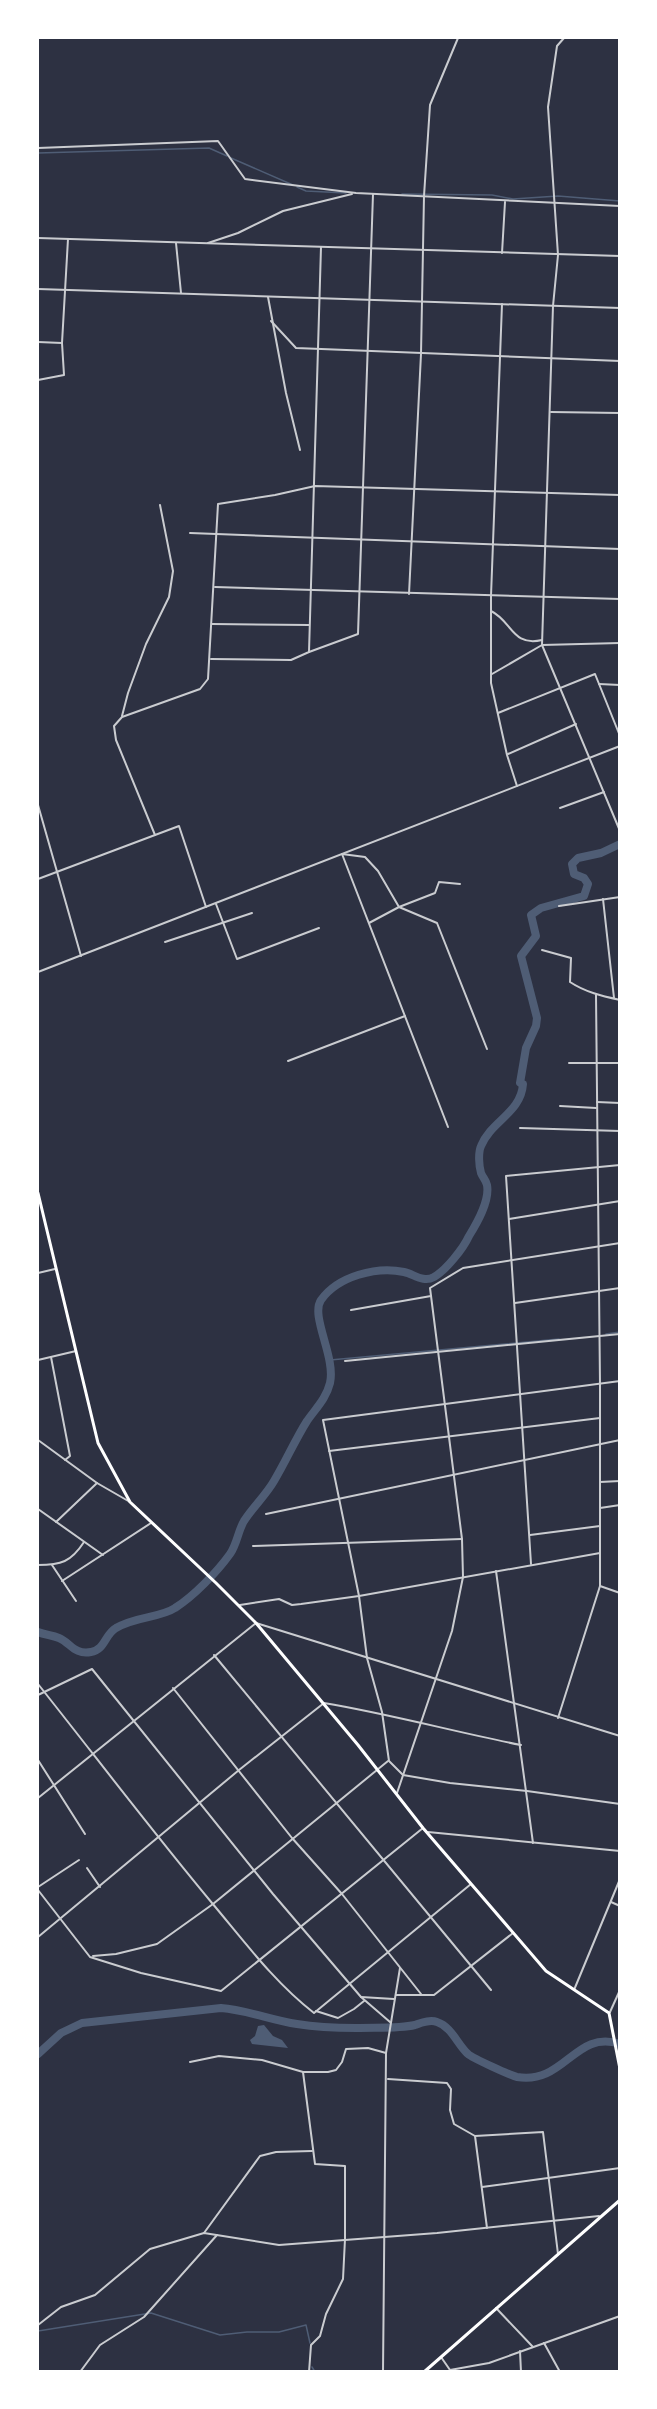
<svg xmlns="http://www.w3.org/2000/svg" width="657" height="2409" font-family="Inter,sans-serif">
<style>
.water{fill:#4f5d75}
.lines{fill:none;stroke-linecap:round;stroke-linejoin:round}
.stream{stroke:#4f5d75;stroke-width:1.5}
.river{stroke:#4f5d75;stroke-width:8}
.minor{stroke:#caccd0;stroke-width:2}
.tertiary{stroke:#caccd0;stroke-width:2}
.primary{stroke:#fff;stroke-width:3}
</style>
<rect width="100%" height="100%" fill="#2d3142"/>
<path class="water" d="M264,2025L273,2036L282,2040L288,2048L252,2044L250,2040L255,2036L258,2026Z"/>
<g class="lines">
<g class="stream">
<path d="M38,153L209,148L227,156"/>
<path d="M231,158L293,185"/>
<path d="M297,187L306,191L346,193"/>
<path d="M402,194L492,195L513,199L558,196L620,201"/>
<path d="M606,1334L620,1332"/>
<path d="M330,1360L559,1339"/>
<path d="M38,2331L151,2313L220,2335L247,2332H279L306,2325L310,2343"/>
<path d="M312,2367L315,2372"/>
</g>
<g class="river">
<path d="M38,1632C45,1635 52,1635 59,1638C71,1643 74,1655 91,1652C105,1650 105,1634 116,1628C136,1616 160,1618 175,1608C194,1596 217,1572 230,1554C237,1544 238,1531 244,1521C253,1507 266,1495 274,1481C286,1461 295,1440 307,1421C316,1408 326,1399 330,1383C336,1357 310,1316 321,1300C338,1276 377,1266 404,1272C414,1274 423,1283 434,1277C446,1270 463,1249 469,1236C477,1223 490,1201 487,1185C486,1180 483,1178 481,1173C479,1166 478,1153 481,1146C491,1121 521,1113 523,1084L520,1083L526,1048L536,1026L537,1018L521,956L536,936L531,915L541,908L584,896L588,884L584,878L574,874L572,864L578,858L601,853L620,844"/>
<path d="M38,2054L61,2033L82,2023L221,2008C247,2010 271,2020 297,2024C315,2027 337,2028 356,2028C373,2027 398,2029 415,2025C421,2023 430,2019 437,2022C452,2027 457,2044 468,2054C472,2058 512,2076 517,2077C565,2085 575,2029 620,2044"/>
</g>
<g class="minor">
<path d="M564,38L557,46L548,107L558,255L553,306L542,645L620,831"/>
<path d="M38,148L218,141L245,179L356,193L620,206"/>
<path d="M38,238L620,256"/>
<path d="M176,243L181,293"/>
<path d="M208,243L238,233L283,211L352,194"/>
<path d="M502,253L505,202"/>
<path d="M38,289L620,308"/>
<path d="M268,297L286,393L300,450"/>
<path d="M502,304L491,596V683L507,755L517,786"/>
<path d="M271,321L296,348L620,361"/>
<path d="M38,342L62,343"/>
<path d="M38,380L64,375L62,343L68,239"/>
<path d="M551,412L620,413"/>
<path d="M190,533L620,549"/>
<path d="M215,587L620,599"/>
<path d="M409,594L421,354L424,196L430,105L458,38"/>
<path d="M491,611C512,621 512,647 542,640"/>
<path d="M212,624L309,625"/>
<path d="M309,652L358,634L373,194"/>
<path d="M211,659L291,660L309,652L321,247"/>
<path d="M492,674L542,645L620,643"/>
<path d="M599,684L620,685"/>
<path d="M498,713L595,674L620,736"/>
<path d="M122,716L128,693L146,644L169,597L173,571L160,505"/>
<path d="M508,754L576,724"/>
<path d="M38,805L81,956"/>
<path d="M560,808L604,792"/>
<path d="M155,835L116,740L114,726L122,717L200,689L208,679L218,504L275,495L315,486L620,495"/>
<path d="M38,879L179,826L206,907"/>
<path d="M603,899L614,998"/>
<path d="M216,904L237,959L319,928"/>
<path d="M559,906L620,897"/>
<path d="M369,923L399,907L435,893L439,882L460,884"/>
<path d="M165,942L252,913"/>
<path d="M542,950L571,958L570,982C585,992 602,996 620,1000"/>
<path d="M38,972L620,746"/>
<path d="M288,1061L405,1016"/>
<path d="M569,1063H620"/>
<path d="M597,1102L620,1103"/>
<path d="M560,1106L596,1108"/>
<path d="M448,1127L342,854L365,857L378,871L399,907L437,923L487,1049"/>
<path d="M520,1128L620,1131"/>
<path d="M509,1219L620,1201"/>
<path d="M38,1273L55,1269"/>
<path d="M515,1303L620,1288"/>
<path d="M351,1310L431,1296"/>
<path d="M51,1357L70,1456L65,1460"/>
<path d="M38,1360L76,1351"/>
<path d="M345,1361L620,1334"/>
<path d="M620,1381L323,1420L359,1596L367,1658L382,1712L389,1761L403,1775L450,1783L527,1791L620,1804"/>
<path d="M329,1451L600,1418"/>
<path d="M600,1482L620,1481"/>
<path d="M600,1508L620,1505"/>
<path d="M38,1509L103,1555"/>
<path d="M266,1514L620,1440"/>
<path d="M56,1522L97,1483"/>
<path d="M530,1535L600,1526"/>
<path d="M253,1546L462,1539"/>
<path d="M531,1564L506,1176L620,1165"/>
<path d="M38,1565C61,1565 71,1562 84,1542"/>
<path d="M52,1565L76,1601"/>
<path d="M496,1571L533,1843"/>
<path d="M62,1581L151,1523"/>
<path d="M600,1586L620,1593"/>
<path d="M240,1605L279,1599L292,1605L301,1604L359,1596L600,1553"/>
<path d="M214,1655L491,1990"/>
<path d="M38,1684C96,1757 152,1831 212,1903C244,1941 274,1982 314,2013L471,1884"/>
<path d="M173,1688L292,1838L342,1894L421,1994"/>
<path d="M38,1695L92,1669L273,1894L361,1997L390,2022"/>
<path d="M558,1718L600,1586V1384L596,995"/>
<path d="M38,1760L85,1834"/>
<path d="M397,1793L452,1631L463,1577L462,1539L430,1288L463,1268L620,1243"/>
<path d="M38,1798L256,1623L620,1736"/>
<path d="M428,1832L620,1851"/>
<path d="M87,1868L100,1887"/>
<path d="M38,1887L79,1860"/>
<path d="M38,1890L90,1957L141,1973L221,1991L423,1828"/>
<path d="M611,1902L620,1906"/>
<path d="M38,1937L239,1770L324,1703C390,1714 455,1732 521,1745"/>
<path d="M93,1956L116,1954L157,1944L213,1904L388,1761"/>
<path d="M574,1990L620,1879"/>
<path d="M396,1995H434L513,1933"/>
<path d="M361,1997L394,1999"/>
<path d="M316,2011L338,2018L354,2009L364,2001"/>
<path d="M190,2062L219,2056L262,2060L303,2072H328L336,2070L342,2062L346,2049L368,2048L386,2053"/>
<path d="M303,2072L315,2164L345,2166V2239L343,2279L326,2314L320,2336L311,2345L309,2372"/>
<path d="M388,2079L447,2083L451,2089L450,2110L454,2124L475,2136L543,2132L558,2254"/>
<path d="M475,2136L487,2228"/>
<path d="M482,2187L620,2168"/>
<path d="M204,2233L260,2156L276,2152L312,2151"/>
<path d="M496,2308L533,2347"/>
<path d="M38,2325L61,2307L95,2295L150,2249L204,2233L279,2245L437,2233L599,2216"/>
<path d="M544,2343L560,2372"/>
<path d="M520,2351L521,2372"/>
<path d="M441,2357L450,2370L489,2363L620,2316"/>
<path d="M80,2372L100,2345L144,2317L217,2235"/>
<path d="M383,2372L386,2053L400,1968"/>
</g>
<g class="tertiary">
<path d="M38,1440L97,1483L130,1502"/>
<path d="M610,2012L620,1990"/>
</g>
<g class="primary">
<path d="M38,1193L98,1443L130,1502L216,1583L256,1623L358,1745L423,1828L546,1971L609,2013L620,2069"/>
<path d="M424,2372L620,2200"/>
</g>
</g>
<rect width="657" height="2409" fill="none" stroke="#ffffff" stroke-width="78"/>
</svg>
